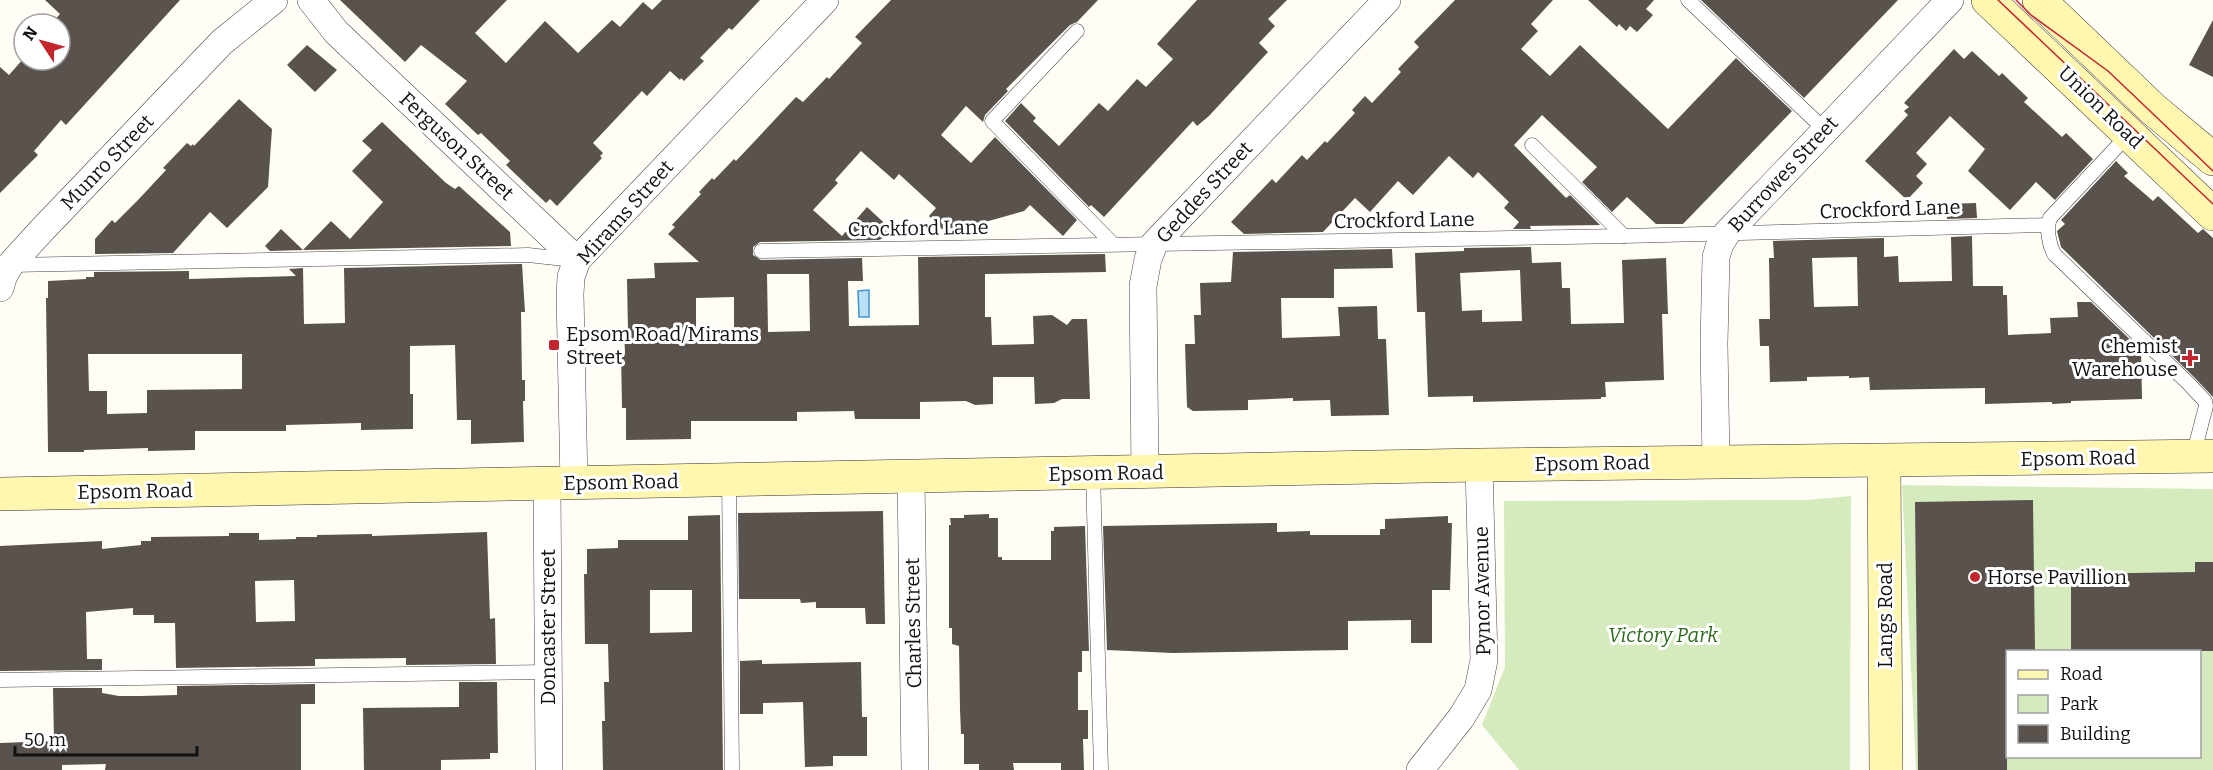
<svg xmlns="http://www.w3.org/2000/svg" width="2213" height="770" font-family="Bitter,serif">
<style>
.green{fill:#d5ebbd;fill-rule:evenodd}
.water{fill:#b9e0f7;stroke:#3f96cf;stroke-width:1.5}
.building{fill:#5a524d;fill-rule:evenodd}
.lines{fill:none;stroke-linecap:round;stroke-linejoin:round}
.lane-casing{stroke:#444;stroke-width:15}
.street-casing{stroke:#444;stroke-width:28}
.secondary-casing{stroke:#333;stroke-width:34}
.lane{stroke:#fff;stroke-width:14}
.street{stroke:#fff;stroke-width:27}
.secondary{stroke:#fff6b0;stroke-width:33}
.tram{stroke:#c4262e;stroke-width:1.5}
.poi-dot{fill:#c4262e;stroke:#fff;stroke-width:2}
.labels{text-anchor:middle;stroke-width:6;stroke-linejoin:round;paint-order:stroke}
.street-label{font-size:20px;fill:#111;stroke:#fff}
.poi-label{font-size:20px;fill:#111;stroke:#fff;text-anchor:start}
.park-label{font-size:20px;font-style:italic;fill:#2f6b1f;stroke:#fff}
</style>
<rect width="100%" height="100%" fill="#fffdf5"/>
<g class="green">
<path d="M1902,485L2213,489V770H1916ZM2008,652H2200V756H2008Z"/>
<path d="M1851,496L1850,770H1519L1482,725L1505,667L1504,501L1806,500Z"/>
</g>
<path class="water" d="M869,290V317H859L858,291Z"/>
<g class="building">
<path d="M45,0H180L66,125L61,120L34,151L38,155L0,193V67L9,75L24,58L60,60V24H51L60,14Z"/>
<path d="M340,0H507L475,33L506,63L545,21L578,53L612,20L620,27L643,2L652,10L662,0H760L732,30L729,28L700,58L704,61L684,81L681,78L680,80L670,71L647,96L642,91L593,143L603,153L600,156L602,158L557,206L550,199L546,203L506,165L510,161L481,133L478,135L445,104L467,81L421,45L405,62Z"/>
<path d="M891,0H1098L1077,22L1070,25L1006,89L1008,91L985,115L983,122L966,106L941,135L971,163L995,137L1077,220L1063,236L1030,205L1024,211L946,233L929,216L936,208L899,174L894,180L861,151L835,180L838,183L813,210L842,236L867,207L894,232L879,240L760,242L753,247V255L761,260L862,258L863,281H848L849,326L919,325L918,257L1105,254L1106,272L985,274V317H991L992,345L1034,344L1033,316L1052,315L1067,325L1072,319H1087L1090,399H1062L1054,403L1035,404L1034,377H993V404L975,405L966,401L920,402V419H855L854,411L797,412V421H691V439L626,440V408H622L621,353H625L624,331H628L627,279L655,278L654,263L699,262L668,234L675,227L672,225L701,194L699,192L712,178L714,180L734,159L736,161L796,97L803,102L827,77L829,79L862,43L855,37ZM767,274H809L810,331L768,332ZM734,297V334L696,336V298Z"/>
<path d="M1197,0H1287L1268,19L1275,26L1259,43L1268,52L1209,116L1197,126L1193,121L1104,217L1091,205L1089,207L1005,121L1021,103L1036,118L1033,121L1059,146L1099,103L1108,111L1137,79L1146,87L1173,59L1157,44Z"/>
<path d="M1455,0H1553L1531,24L1538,31L1521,49L1550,76L1580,45L1668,129L1736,58L1792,111L1683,224H1656L1627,197L1612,212L1582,182L1597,167L1542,115L1514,145L1566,198L1570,195L1600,225L1530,226L1531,229H1513L1519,222L1504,208L1509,202L1478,172L1473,178L1449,156L1413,195L1398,181L1370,212L1355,198L1323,232L1244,234L1231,222L1272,179L1276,183L1302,155L1307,160L1325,141L1327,143L1355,113L1352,110L1365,96L1372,103L1401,72L1398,69L1419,47L1414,42Z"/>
<path d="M1588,0H1654L1646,9L1653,15L1637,32L1630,26L1626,31L1619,24L1617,27Z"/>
<path d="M1701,0H1898L1804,98Z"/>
<path d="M2213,20V77L2189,65Z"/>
<path d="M307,45L337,70L315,92L287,65Z"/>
<path d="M1954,49L1964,59L1972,51L1999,76L2002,73L2028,98L2024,102L2062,137L2066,133L2093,159L2055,200L2036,182L2010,210L1968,171L1985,149L1950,116L1916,153L1927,164L1916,176L1923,183L1907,200L1865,161L1908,115L1904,111L1909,107L1904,103Z"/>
<path d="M239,99L272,129L268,187L227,228L210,212L173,253L95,254V239L112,220L115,223L138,200L166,170L163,168L187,143L191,146L193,144L194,146Z"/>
<path d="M382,122L446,183L455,189L459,186L510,232L511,246L303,250L331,221L350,239L383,202L352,171L372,150L362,141Z"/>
<path d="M2116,161L2128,173L2124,176L2153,201L2158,196L2198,233L2203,229L2213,238V397L2194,377L2061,247L2057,231L2065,224L2061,220Z"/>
<path d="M1976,203L1977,218L1947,219V204Z"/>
<path d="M281,229L303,250L270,251L265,246Z"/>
<path d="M1972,236L1973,286H2003V295H2007L2008,335L2051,333L2050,318L2078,317L2077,302H2091L2141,350L2142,399L2071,401V403L2052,404V402L1985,404V388L1870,390L1869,377L1849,378V376L1807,377V381L1770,382L1769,346H1760L1759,319H1770L1769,258H1774L1773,241L1884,238V257L1898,256L1899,282L1952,281L1951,237ZM1857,257L1858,306L1814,307L1812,258Z"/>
<path d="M1531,247L1532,263L1561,262L1562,288H1570L1571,324L1624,323L1622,260L1666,258L1668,314H1662L1664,380L1605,382L1606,397H1601V399L1473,402V396L1428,397L1425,312H1417L1415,253L1464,251V248ZM1520,270L1522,321L1482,322V310L1462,311L1460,273Z"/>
<path d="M1392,249L1393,268L1334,269V298H1281L1282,338L1340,336L1338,307L1377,306L1378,339H1386L1389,415L1331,416L1330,400L1293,401V398L1248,400V410L1193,411L1187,407L1185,344H1195L1194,315H1201L1200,283L1231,282L1233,252Z"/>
<path d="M522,264L525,312H521L522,380H525V401H523L524,442L471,444V420H457L455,345L410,346V394H413V429L361,430V423L286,425V431H195V450L148,451V448L84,450V452H48L46,298H48V281L86,279V277H94V272L189,271V279L296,276L289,269L303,268L304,324L345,323L344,268ZM88,354H242V389L147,390V413L107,414V391H89Z"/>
<path d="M2033,500L2035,651H2007V770H1918L1915,502Z"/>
<path d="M883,511L885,624H866L865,608H816V602L801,603L800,599H739L738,513Z"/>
<path d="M989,514V518H998V557H1002V560H1051V531H1054V527L1085,526L1089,651H1082V672H1078V710H1088V739H1083L1084,770H1061V763H1013L1014,770H979V764H964V734H961L960,709L959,646L952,644V628H949V525H951L950,518H964V515Z"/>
<path d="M720,515L723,770H603L602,721H605L604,682H609L608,644H585L584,574H587V549L618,548V540H688V516ZM650,590H692V632L650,633Z"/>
<path d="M1448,516V523H1452L1450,590H1432V643H1411V620L1348,621V650L1173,653L1107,650L1103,526L1277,523V532L1310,531V535H1380V529H1385V519Z"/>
<path d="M487,532L490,619L495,618L496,664L406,665V658L315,659V666L176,668L175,623H154V615H133V608L86,612L87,659H102V670L0,671V546L102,541V549L141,545V541H151V537L229,536V533H259V540L296,539V537H317V535L372,534V536ZM294,580L295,621L256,622L255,581Z"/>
<path d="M2195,562H2213V651H2071V574L2195,572Z"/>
<path d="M762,660V664L861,662L862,717H867V756H833V766L805,767L803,702L763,703V714H740V661Z"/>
<path d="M459,682H497L498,753H490V759L441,760V770H364L363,708L459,707Z"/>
<path d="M315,684V704H301V770H105L106,764L62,765V770H0V743L54,741L53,688H102V693L119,696H140L177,695V686Z"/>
</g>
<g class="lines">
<defs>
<g id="lane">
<path d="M1688,0L1825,130"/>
<path d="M1077,31L992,121L1113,244"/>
<path d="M2129,134L2050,218C2046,229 2049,244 2054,254L2188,383L2205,401L2206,406L2193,456"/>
<path d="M1532,145L1624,236"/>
<path d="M761,251L1624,236L2048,225"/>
<path d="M11,265L528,255L574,260"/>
<path d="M1093,473L1101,770"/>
<path d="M729,479L732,770"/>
<path d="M0,680L547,672"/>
</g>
<g id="street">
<path d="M311,0L336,32L577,260"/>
<path d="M0,288L4,275L10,265L42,230L222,42L274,0"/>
<path d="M1716,461L1714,344L1716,257L1720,244L1727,233L1950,0"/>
<path d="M1145,472L1143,286L1148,259L1154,244L1387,0"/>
<path d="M911,476L915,770"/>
<path d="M547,484L549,770"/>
<path d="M574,484L570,294L571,277L577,260L825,0"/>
<path d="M1420,770L1461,718L1478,690L1484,660L1479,465"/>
</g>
<g id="secondary">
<path d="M1988,0L2213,214"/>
<path d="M2039,0L2153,109L2213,159"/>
<path d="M1884,461L1886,770"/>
<path d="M0,494L1479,465L2213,456"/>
</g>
</defs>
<use href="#lane" class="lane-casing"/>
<use href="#street" class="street-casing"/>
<use href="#secondary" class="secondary-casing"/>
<use href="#lane" class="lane"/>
<use href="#street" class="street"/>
<use href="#secondary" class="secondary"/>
<g class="tram">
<path d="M1998,0L2213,204"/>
<path d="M2016,0L2031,15L2108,71L2213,171"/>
</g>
</g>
<g class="poi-dot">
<rect x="548" y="339" width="12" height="12" rx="3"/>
<path d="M2187 349h6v6h6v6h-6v6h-6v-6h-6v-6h6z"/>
<circle cx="1975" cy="577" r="6"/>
</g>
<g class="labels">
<g class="street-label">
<text transform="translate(2101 107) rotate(44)" y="7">Union Road</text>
<text transform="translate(457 146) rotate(43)" y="7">Ferguson Street</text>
<text transform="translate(107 162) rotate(-46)" y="7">Munro Street</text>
<text transform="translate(1783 174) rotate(-47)" y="7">Burrowes Street</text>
<text transform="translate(1204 192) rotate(-47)" y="7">Geddes Street</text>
<text transform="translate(1890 209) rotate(-2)" y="7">Crockford Lane</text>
<text transform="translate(625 212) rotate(-48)" y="7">Mirams Street</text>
<text transform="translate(1404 220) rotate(-1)" y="7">Crockford Lane</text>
<text transform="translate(918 228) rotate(-1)" y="7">Crockford Lane</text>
<text transform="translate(2078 458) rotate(-1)" y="7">Epsom Road</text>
<text transform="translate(1592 463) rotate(-1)" y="7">Epsom Road</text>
<text transform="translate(1106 473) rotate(-1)" y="7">Epsom Road</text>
<text transform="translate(621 482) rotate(-1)" y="7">Epsom Road</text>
<text transform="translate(135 491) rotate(-1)" y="7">Epsom Road</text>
<text transform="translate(1482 591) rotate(-91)" y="7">Pynor Avenue</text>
<text transform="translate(1885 615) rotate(-90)" y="7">Langs Road</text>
<text transform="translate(913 623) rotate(-91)" y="7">Charles Street</text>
<text transform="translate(548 627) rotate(-90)" y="7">Doncaster Street</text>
</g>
<g class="poi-label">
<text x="566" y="341">Epsom Road/Mirams<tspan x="566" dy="23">Street</tspan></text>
<text x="2178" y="353" text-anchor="end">Chemist<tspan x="2178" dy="23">Warehouse</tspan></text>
<text x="1987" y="584">Horse Pavillion</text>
</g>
<g class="park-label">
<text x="1663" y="642">Victory Park</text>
</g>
</g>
<rect x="2006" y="650" width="195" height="108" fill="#ffffff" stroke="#a0a0a0" stroke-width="1.5"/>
<rect x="2018" y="670" width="30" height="9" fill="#fff6b0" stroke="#a0a0a0" stroke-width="1.5"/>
<text x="2060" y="680" font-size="18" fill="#111111">Road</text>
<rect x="2018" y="695" width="30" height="18" fill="#d5ebbd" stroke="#a0a0a0" stroke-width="1.5"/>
<text x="2060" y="710" font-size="18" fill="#111111">Park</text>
<rect x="2018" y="725" width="30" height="18" fill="#5a524d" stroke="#a0a0a0" stroke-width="1.5"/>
<text x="2060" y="740" font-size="18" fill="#111111">Building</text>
<g transform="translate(42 42) rotate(306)"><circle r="28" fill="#ffffff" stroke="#a0a0a0" stroke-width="1.5"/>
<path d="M0-4.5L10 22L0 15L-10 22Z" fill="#c4262e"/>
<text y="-9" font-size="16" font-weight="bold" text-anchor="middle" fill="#111111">N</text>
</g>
<path d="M15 746v9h182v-9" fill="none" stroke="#111111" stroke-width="3"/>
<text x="24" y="746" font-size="18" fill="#111111" stroke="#ffffff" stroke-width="4.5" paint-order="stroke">50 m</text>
</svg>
